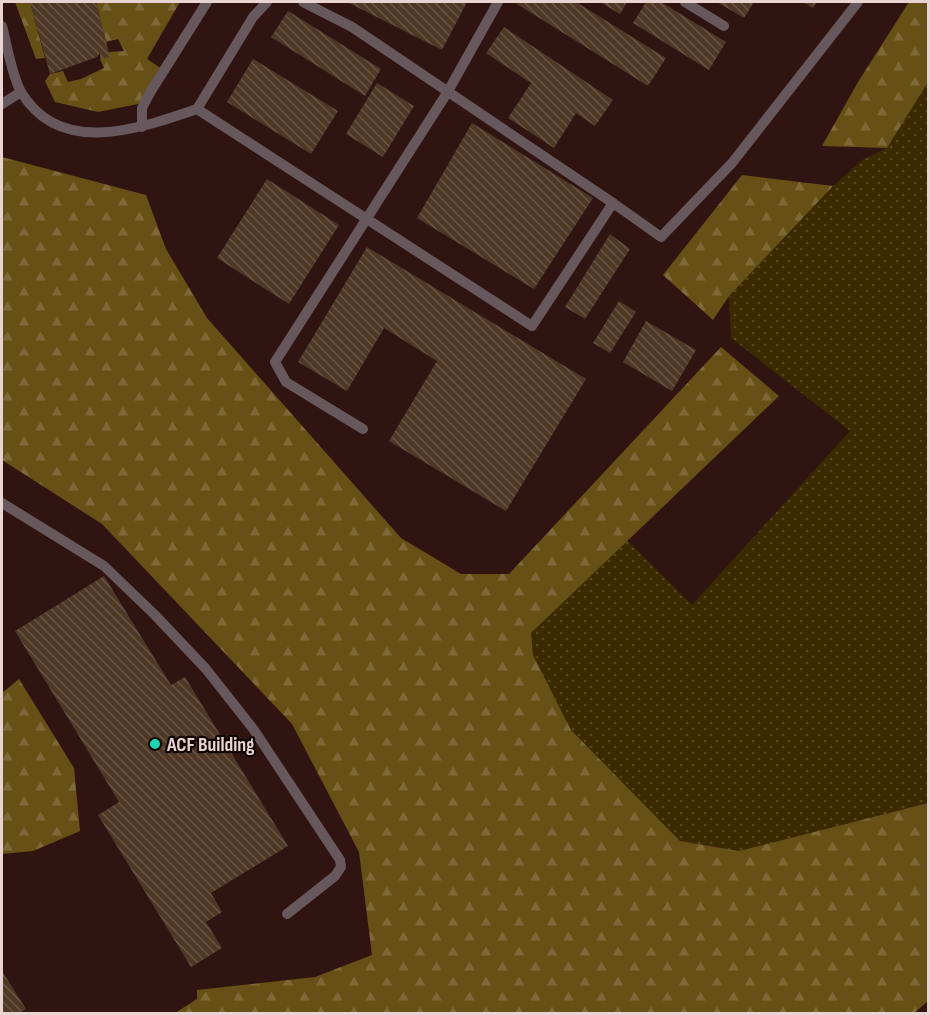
<svg xmlns="http://www.w3.org/2000/svg" width="930" height="1015" font-family="'Sofia Sans Condensed',sans-serif">
<style>
.grass{fill:url(#grass-dots)}
.forest{fill:url(#forest-firs)}
.building{fill:url(#building-back-hatch)}
.lines{fill:none;stroke-linecap:round;stroke-linejoin:round}
.service{stroke:#66585c;stroke-width:10}
.poi-dot{fill:#1ed5b1;stroke:#0f0504;stroke-width:2}
.labels{text-anchor:middle;stroke-width:4.5;stroke-linejoin:round;paint-order:stroke}
.poi-label{font-size:20px;font-weight:bold;fill:#e8d5d2;stroke:#0f0504;text-anchor:start}
</style>
<defs>
<pattern id="grass-dots" width="8" height="8" patternUnits="userSpaceOnUse" patternTransform="scale(1.5)"><rect width="8" height="8" fill="#3b2a00"/><path d="M2 2h.1M6 6h.1" fill="none" stroke="#574824" stroke-width="1.8" stroke-linecap="round"/></pattern>
<pattern id="forest-firs" width="22" height="20" patternUnits="userSpaceOnUse" patternTransform="scale(1.5)"><rect width="22" height="20" fill="#675016"/><path d="M5 1l3.5 6h-7zM16 11l3.5 6h-7z" fill="#7d6837"/></pattern>
<pattern id="building-back-hatch" width="6" height="6" patternUnits="userSpaceOnUse" patternTransform="scale(1.5)"><rect width="6" height="6" fill="#503827"/><path d="M-1 5l2 2M0 0l6 6M5-1l2 2" fill="none" stroke="#695445"/></pattern>
</defs>
<rect width="100%" height="100%" fill="#2f1411"/>
<path class="grass" d="M928,72V803L739,851L680,841L571,730L533,655L531,633L626,539L692,605L850,431L731,338L729,296L833,186L862,160L887,148L927,84Z"/>
<g class="forest">
<path d="M15,2H30L45,58L36,59Z"/>
<path d="M96,2H180L147,59L165,71L148,102L98,112L55,102L45,81L50,74L63,71L68,82L81,79L104,68L100,59L108,52L124,51L118,39L106,42Z"/>
<path d="M909,2H928L927,84L887,148L822,146L858,82Z"/>
<path d="M2,157L146,195L166,249L207,318L401,538L461,574H509L721,347L779,396L531,633L533,655L571,730L680,841L739,851L928,803V1001L913,1014L175,1013L197,999V990L315,977L372,955L359,852L292,724L102,524L2,460Z"/>
<path d="M742,175L833,186L729,296L713,320L663,275Z"/>
<path d="M19,679L74,768L80,831L33,851L2,854V693Z"/>
</g>
<g class="building">
<path d="M30,2H96L110,57L100,59V53L97,57L50,74Z"/>
<path d="M347,2H467L442,50Z"/>
<path d="M519,2H576L666,58L648,86L517,4Z"/>
<path d="M600,2H627L620,14Z"/>
<path d="M646,2H661L726,42L709,70L633,23Z"/>
<path d="M717,2H754L744,18Z"/>
<path d="M803,2H817L813,8Z"/>
<path d="M288,11L381,69L365,96L271,37Z"/>
<path d="M504,27L613,100L595,126L576,113L554,148L508,118L531,83L486,53Z"/>
<path d="M253,59L338,111L311,154L227,102Z"/>
<path d="M377,83L414,106L383,157L346,134Z"/>
<path d="M472,123L593,198L534,289L417,218Z"/>
<path d="M267,179L339,225L289,304L217,258Z"/>
<path d="M610,234L630,249L585,319L565,307Z"/>
<path d="M367,247L586,379L506,511L389,441L437,361L384,328L347,391L298,362Z"/>
<path d="M619,301L636,312L610,353L593,343Z"/>
<path d="M646,321L696,350L672,391L623,362Z"/>
<path d="M104,576L171,685L185,677L288,846L211,893L222,912L206,922L222,948L191,967L98,815L119,802L15,631Z"/>
<path d="M2,971L26,1009L18,1014H2Z"/>
</g>
<g class="lines">
<g class="service">
<path d="M303,2L352,27L613,203"/>
<path d="M685,2L724,26"/>
<path d="M2,26C7,45 12,76 21,92C61,158 140,128 197,109L532,326L613,203L661,237L732,163L858,2"/>
<path d="M2,104L21,92"/>
<path d="M197,109L253,17L267,2"/>
<path d="M142,127V108L151,91L207,2"/>
<path d="M363,429L286,382L275,362L447,93L498,2"/>
<path d="M2,503L104,566L155,615L206,669L254,730L340,860L341,867L335,876L287,914"/>
</g>
</g>
<circle class="poi-dot" cx="155" cy="744" r="6"/>
<g class="labels">
<g class="poi-label">
<text x="167" y="751">ACF Building</text>
</g>
</g>
<rect width="930" height="1015" fill="none" stroke="#e8d5d2" stroke-width="6"/>
</svg>
